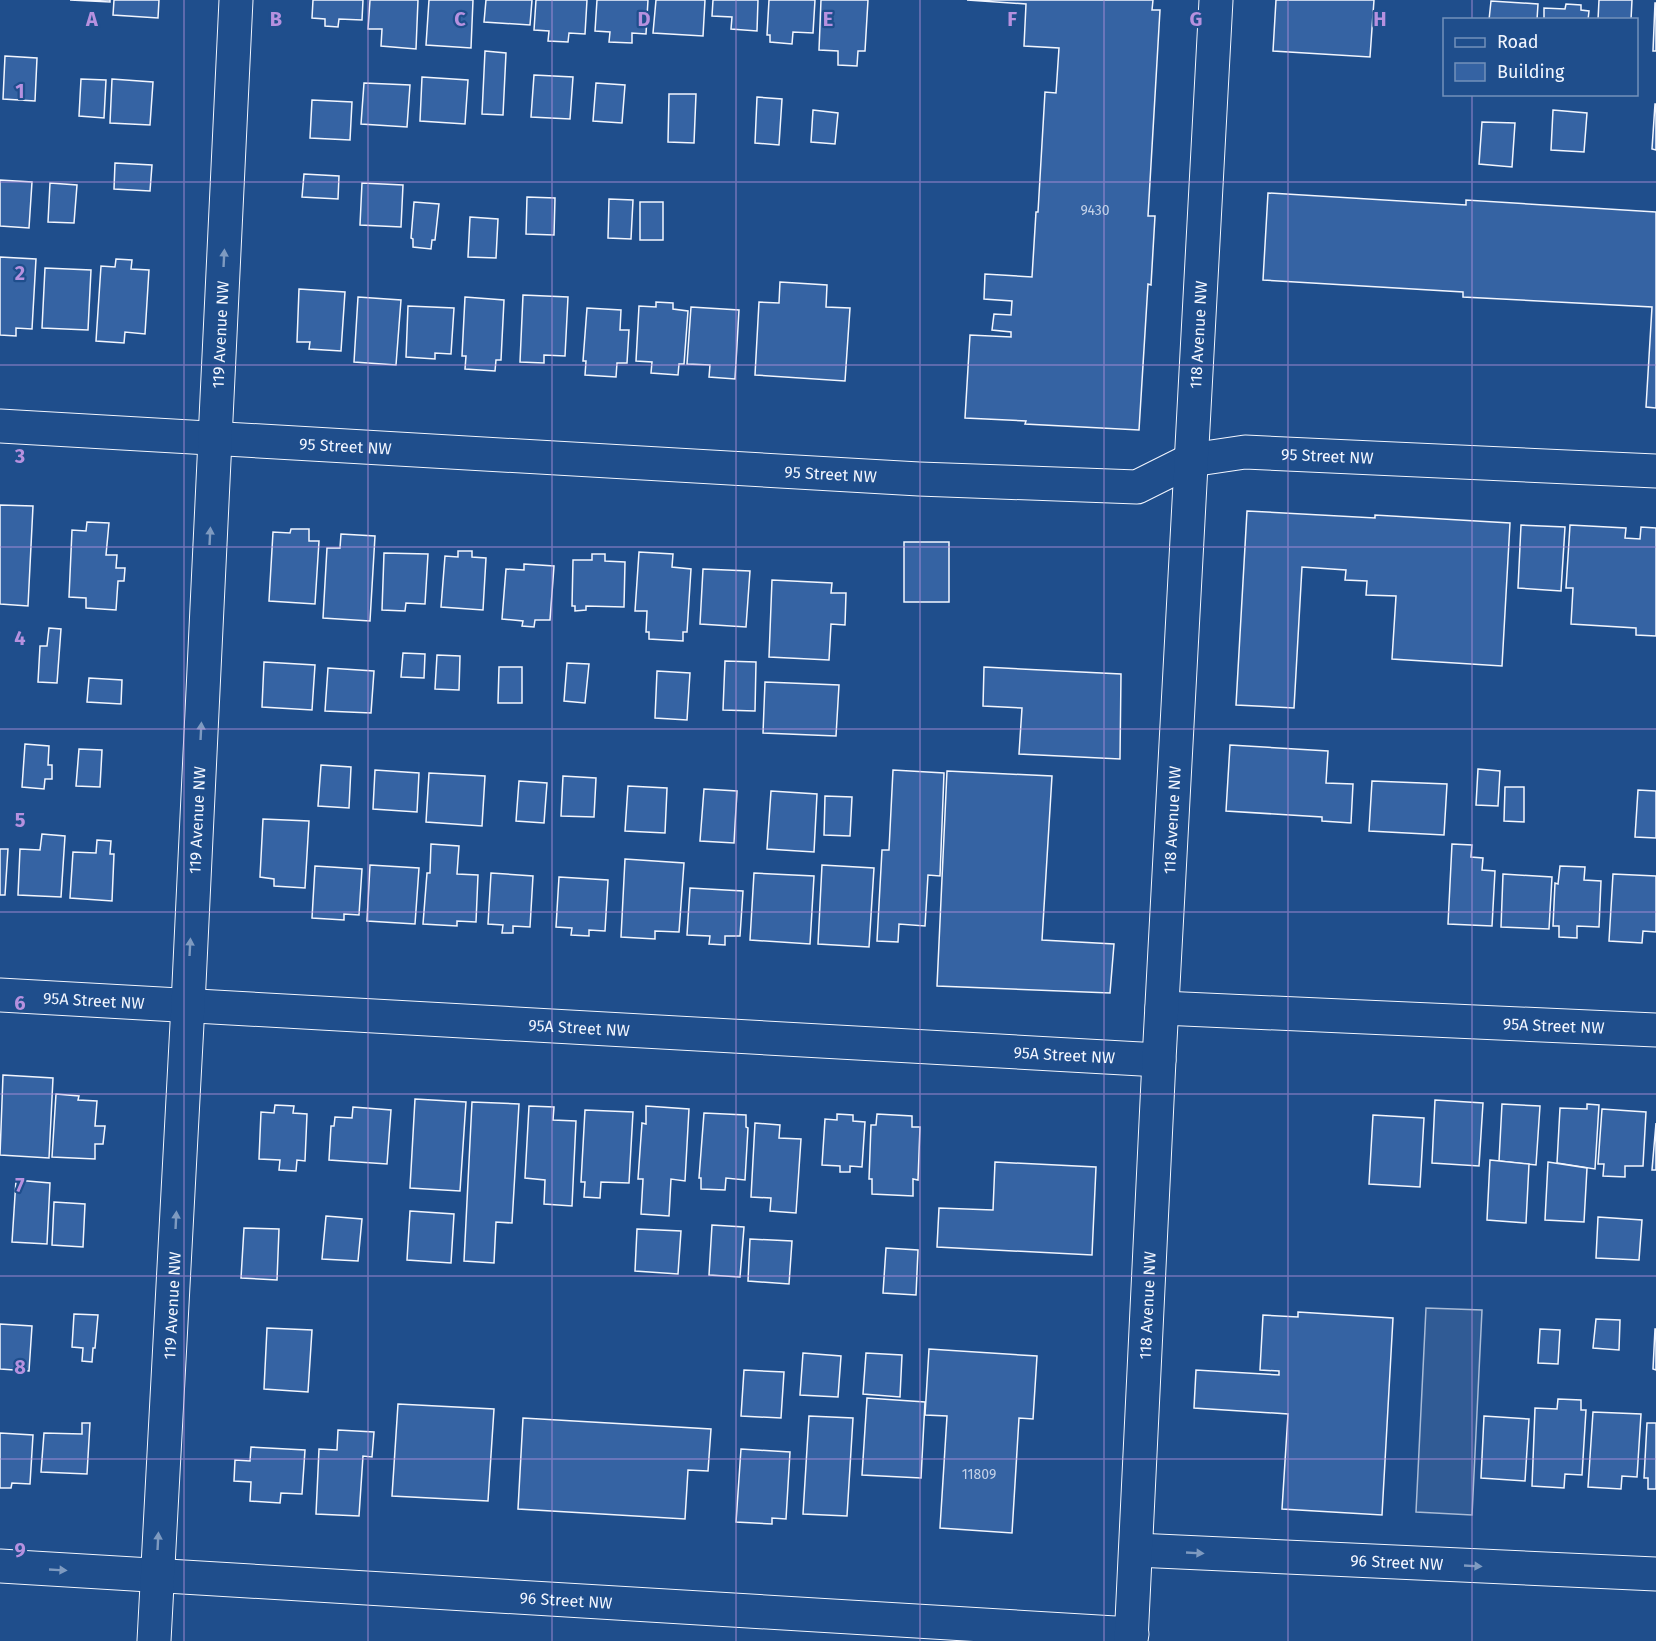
<svg xmlns="http://www.w3.org/2000/svg" width="1656" height="1641" font-family="'Fira Sans',sans-serif">
<style>
.parking{fill:#305b95;stroke:#a8bbd7;stroke-width:1.5}
.building{fill:#3563a3;stroke:#f2f6ff;stroke-width:1.5}
.lines{fill:none;stroke-linecap:round;stroke-linejoin:round}
.minor-casing{stroke:#f2f6ff;stroke-width:35}
.major-casing{stroke:#f2f6ff;stroke-width:35}
.minor{stroke:#1f4e8c;stroke-width:33}
.major{stroke:#1f4e8c;stroke-width:33}
.oneway{fill:#7e9ac0}
.grid{fill:none;stroke:#b691df;stroke-width:1.5;stroke-opacity:0.55}
.labels{text-anchor:middle;stroke-width:4.5;stroke-linejoin:round;paint-order:stroke}
.number-label{font-size:14px;fill:#c3d1e8}
.street-label{font-size:16px;fill:#f2f6ff;stroke:#1f4e8c}
.grid-label{font-size:20px;text-anchor:middle;font-weight:bold;fill:#b691df;stroke:#1f4e8c;stroke-width:4.5;stroke-linejoin:round;paint-order:stroke}
</style>
<rect width="100%" height="100%" fill="#1f4e8c"/>
<path class="parking" d="M1426,1308L1482,1310L1472,1515L1416,1512Z"/>
<g class="building">
<path d="M70,0H110V2Z"/>
<path d="M114,0H159L158,18L113,15Z"/>
<path d="M313,0H363L362,20L339,19L338,27L325,26V19L312,18Z"/>
<path d="M370,0H418L416,49L381,46L382,29H368Z"/>
<path d="M429,0H473L471,48L426,45Z"/>
<path d="M486,0H532L530,25L484,22Z"/>
<path d="M536,0H587L585,34L569,33L568,42L548,41L549,31L534,30Z"/>
<path d="M597,0H648L646,34L632,33V43L609,42L610,32L595,31Z"/>
<path d="M656,0H705L703,36L653,33Z"/>
<path d="M713,0H758L757,31L731,29L732,17L712,16Z"/>
<path d="M769,0H815L813,33L793,32L792,44L770,42V35H767Z"/>
<path d="M821,0H868L865,51H858L857,66L838,65V51L819,50Z"/>
<path d="M967,0H1153L1152,10H1160L1148,216H1155L1151,285L1148,284L1139,430L1025,424L1026,421L965,418L970,335L1011,337V332L992,330L994,314L1011,315L1012,301L984,299L985,274L1032,277L1036,212H1038L1045,92L1056,93L1059,48L1024,46L1026,4Z"/>
<path d="M1276,0H1374L1370,57L1273,51Z"/>
<path d="M1599,0H1632L1631,20H1598Z"/>
<path d="M1491,1L1538,4L1537,20H1489Z"/>
<path d="M1655,3H1656V51H1653Z"/>
<path d="M1566,4L1581,5V10L1589,11L1588,20H1544V8L1565,9Z"/>
<path d="M485,51L506,53L503,115L482,114Z"/>
<path d="M5,56L37,58L35,101L3,99Z"/>
<path d="M534,75L573,77L570,119L531,117Z"/>
<path d="M422,77L468,80L465,124L420,121Z"/>
<path d="M81,79L106,80L104,118L79,116Z"/>
<path d="M112,79L153,82L150,125L110,123Z"/>
<path d="M364,83L410,85L407,127L361,124Z"/>
<path d="M596,83L625,85L622,123L593,121Z"/>
<path d="M669,94H696L694,143L668,142Z"/>
<path d="M757,97L782,99L779,145L755,143Z"/>
<path d="M312,100L352,102L350,140L310,138Z"/>
<path d="M1655,104H1656V150L1652,149Z"/>
<path d="M813,110L838,113L835,144L811,142Z"/>
<path d="M1553,110L1587,113L1584,152L1551,150Z"/>
<path d="M1482,122L1515,123L1512,167L1479,164Z"/>
<path d="M115,163L152,165L150,191L114,189Z"/>
<path d="M304,174L339,176L338,199L302,197Z"/>
<path d="M0,180L32,182L29,228L0,226Z"/>
<path d="M50,183L77,185L74,223L48,222Z"/>
<path d="M362,183L403,185L401,227L360,225Z"/>
<path d="M1268,193L1466,205V200L1656,212V408L1646,407L1652,307L1463,297V292L1263,280Z"/>
<path d="M527,197L555,198L554,235L526,234Z"/>
<path d="M609,199L633,200L631,239L608,238Z"/>
<path d="M414,202L439,204L435,240H432L431,249L413,247V239L411,238Z"/>
<rect x="640" y="202" width="23" height="38"/>
<path d="M470,217L498,219L496,258L468,257Z"/>
<path d="M0,257L36,259L32,329L16,328V336L0,335Z"/>
<path d="M116,259L132,260L131,269L149,270L145,334L125,332L124,343L96,341L101,266L115,267Z"/>
<path d="M45,268L91,270L88,330L42,328Z"/>
<path d="M780,282L827,285L826,307L850,308L845,381L755,375L759,302L779,303Z"/>
<path d="M299,289L345,292L341,351L309,349L310,342H297Z"/>
<path d="M523,295L568,297L565,356L544,355V363L520,362Z"/>
<path d="M358,297L401,300L396,365L354,362Z"/>
<path d="M465,297L504,300L501,360H496L495,371L465,369L466,356H462Z"/>
<path d="M656,302L673,303V309L688,311L684,364H679L678,375L651,373L652,362L636,361L639,306L656,307Z"/>
<path d="M408,306L454,308L451,354L435,353V359L406,357Z"/>
<path d="M691,307L739,310L735,379L709,377L710,365L687,364Z"/>
<path d="M587,308L621,310L620,330H629L627,363H617L616,377L585,375L586,361H583Z"/>
<path d="M0,505L33,506L28,606L0,604Z"/>
<path d="M1247,511L1375,518V515L1510,523L1502,666L1392,659L1396,596L1366,595L1367,581L1345,580L1346,570L1302,567L1294,708L1236,705Z"/>
<path d="M87,522L109,523L106,555H117L116,568H125L124,581H118L116,610L86,608V598L69,597L72,530L86,531Z"/>
<path d="M1521,525L1565,527L1561,591L1518,588Z"/>
<path d="M1570,525L1626,528L1625,538L1640,539L1641,527L1656,528V636L1636,635V628L1571,624L1573,588H1566Z"/>
<path d="M291,529H309V541H319L315,604L269,601L273,532L290,533Z"/>
<path d="M341,534L375,536L370,621L323,618L327,548H340Z"/>
<rect x="904" y="542" width="45" height="60"/>
<path d="M458,551H472V557L486,558L483,610L441,607L445,556L458,557Z"/>
<path d="M639,552L673,554L672,567L691,569L687,632H683V641L649,639V632H646L647,611H635Z"/>
<path d="M384,553L428,554L425,604L406,603L405,611L382,610Z"/>
<path d="M592,554H605V561L625,562L624,607L586,606V610L575,611V606H572L573,560H592Z"/>
<path d="M524,564L554,566L550,620H535L534,627L522,626L523,621L502,619L506,569L524,570Z"/>
<path d="M703,569L750,571L746,627L700,624Z"/>
<path d="M772,580L832,583L831,593H846L845,625L831,624L829,660L769,657Z"/>
<path d="M49,628L61,629L57,683L38,682L40,646H47Z"/>
<path d="M403,653L425,654L424,678L401,677Z"/>
<path d="M437,655L460,656L459,690L435,689Z"/>
<path d="M725,661L756,662L755,711L723,710Z"/>
<path d="M264,662L315,665L312,710L262,707Z"/>
<path d="M567,663L589,664L585,703L564,701Z"/>
<path d="M499,667H522V703H498Z"/>
<path d="M984,667L1121,674L1120,759L1019,754L1022,708L983,706Z"/>
<path d="M328,668L374,671L371,713L325,711Z"/>
<path d="M657,671L690,673L687,720L655,718Z"/>
<path d="M89,678L122,680L121,704L87,702Z"/>
<path d="M765,682L839,685L836,736L763,733Z"/>
<path d="M25,744L49,746L48,765H52V779H45L44,789L22,787Z"/>
<path d="M1230,745L1328,751L1326,783L1353,784L1351,823L1322,821V817L1226,811Z"/>
<path d="M79,749L102,750L100,787L76,786Z"/>
<path d="M321,765L351,767L349,808L318,806Z"/>
<path d="M1478,769L1500,771L1498,806L1476,805Z"/>
<path d="M375,770L419,773L417,812L373,809Z"/>
<path d="M893,770L944,773L940,876L928,875L925,926L899,924L898,942L877,941L882,850H889Z"/>
<path d="M947,771L1052,776L1042,940L1114,944L1110,993L937,986Z"/>
<path d="M429,773L485,776L482,826L426,822Z"/>
<path d="M563,776L596,778L594,817L561,816Z"/>
<path d="M519,781L547,783L544,823L516,821Z"/>
<path d="M1372,781L1447,784L1444,835L1369,831Z"/>
<path d="M628,786L667,788L665,833L625,831Z"/>
<path d="M1505,787H1524V822L1504,821Z"/>
<path d="M704,789L737,791L734,843L700,841Z"/>
<path d="M1638,790L1656,791V838L1635,837Z"/>
<path d="M771,791L817,794L814,852L767,849Z"/>
<path d="M825,796L852,797L850,836L824,835Z"/>
<path d="M263,819L309,821L305,888L274,886V879L260,877Z"/>
<path d="M42,834L65,836L61,897L18,895L20,849L40,850Z"/>
<path d="M97,840L111,841L110,854H114L112,901L70,898L73,852L96,853Z"/>
<path d="M431,844L459,846L457,874L478,875L476,922L457,921V926L423,924L427,873H430Z"/>
<path d="M1452,844L1472,845L1471,857L1483,858L1482,870L1495,871L1492,926L1448,924Z"/>
<path d="M0,849H8L5,895H0Z"/>
<path d="M625,859L684,863L679,932L655,931V939L621,937Z"/>
<path d="M370,865L419,868L415,924L367,921Z"/>
<path d="M822,865L874,868L869,947L818,944Z"/>
<path d="M315,866L362,869L359,915L344,914V920L312,918Z"/>
<path d="M1560,866L1585,867L1584,880L1601,881L1599,927L1577,926V938L1559,937V926H1553L1555,883L1558,884Z"/>
<path d="M491,873L533,876L530,927L513,926V933H502L503,925L488,924Z"/>
<path d="M754,873L814,876L810,944L750,940Z"/>
<path d="M1503,874L1552,877L1549,929L1501,927Z"/>
<path d="M1613,874L1656,876V932L1643,931L1642,943L1609,941Z"/>
<path d="M559,877L608,880L605,931L589,930V936L571,935L572,928L556,927Z"/>
<path d="M690,888L743,891L740,936H725V945L709,944L710,936L687,935Z"/>
<path d="M3,1075L53,1078L49,1158L0,1155Z"/>
<path d="M56,1094L79,1096L78,1100L97,1101L95,1126H105L103,1144H95V1159L52,1157Z"/>
<path d="M415,1099L466,1102L460,1191L410,1188Z"/>
<path d="M1435,1100L1483,1103L1479,1166L1432,1163Z"/>
<path d="M472,1102L519,1104L512,1223L496,1222L494,1263L464,1261Z"/>
<path d="M1502,1104L1540,1106L1536,1165L1499,1161Z"/>
<path d="M1587,1104L1599,1105L1595,1169L1557,1163L1560,1108L1587,1109Z"/>
<path d="M275,1105L294,1106L293,1113L307,1114L305,1161L297,1160L296,1171L279,1170L280,1160L259,1159L261,1112L274,1113Z"/>
<path d="M529,1106L554,1107L553,1120L576,1121L572,1206L544,1204L545,1180L525,1178Z"/>
<path d="M646,1106L689,1109L685,1181L671,1179L669,1216L641,1214L643,1179H638L642,1123L646,1124Z"/>
<path d="M353,1107L391,1110L387,1164L329,1160L331,1126H334L335,1117L352,1118Z"/>
<path d="M1602,1109L1646,1112L1643,1166H1625V1177L1603,1176L1604,1164H1598Z"/>
<path d="M585,1110L633,1112L629,1183L601,1182L600,1198L584,1197L585,1182H581Z"/>
<path d="M704,1113L746,1115V1127L748,1128L745,1180L726,1178L725,1190L701,1189V1178H699Z"/>
<path d="M837,1114L853,1115V1121L865,1122L862,1167L850,1166V1172H840V1166L822,1165L825,1119L837,1120Z"/>
<path d="M877,1114L912,1116V1127H920L918,1180L913,1179V1196L872,1194V1179H869L871,1125H876Z"/>
<path d="M1373,1115L1424,1118L1420,1187L1369,1184Z"/>
<path d="M755,1123L780,1125L779,1138L801,1139L796,1213L770,1211L771,1198L751,1197Z"/>
<path d="M1656,1123V1170H1652Z"/>
<path d="M1490,1160L1529,1164L1526,1223L1487,1220Z"/>
<path d="M995,1162L1096,1167L1092,1255L937,1247L939,1208L993,1210Z"/>
<path d="M1548,1162L1587,1168L1584,1222L1545,1220Z"/>
<path d="M16,1180L50,1183L47,1244L12,1242Z"/>
<path d="M54,1202L85,1204L83,1247L52,1245Z"/>
<path d="M410,1211L454,1214L451,1263L407,1260Z"/>
<path d="M326,1216L362,1219L358,1261L322,1259Z"/>
<path d="M1598,1217L1642,1220L1639,1260L1596,1258Z"/>
<path d="M712,1225L744,1227L740,1277L709,1275Z"/>
<path d="M244,1228L279,1229L277,1280L241,1278Z"/>
<path d="M637,1229L681,1231L678,1274L635,1271Z"/>
<path d="M750,1239L792,1241L789,1284L748,1281Z"/>
<path d="M886,1248L918,1250L916,1295L883,1293Z"/>
<path d="M1298,1312L1393,1318L1382,1515L1282,1509L1288,1414L1194,1408L1196,1370L1279,1375V1371L1260,1370L1263,1315L1298,1317Z"/>
<path d="M74,1314L98,1315L95,1348H93L92,1362L82,1361L83,1348L72,1347Z"/>
<path d="M1596,1319L1620,1320L1619,1350L1593,1348Z"/>
<path d="M0,1324L32,1326L29,1371L0,1369Z"/>
<path d="M267,1328L312,1330L308,1392L264,1389Z"/>
<path d="M1540,1329L1560,1330L1558,1364L1538,1363Z"/>
<path d="M1655,1329H1656V1370L1653,1369Z"/>
<path d="M929,1349L1037,1356L1033,1419L1019,1418L1012,1533L940,1528L947,1416L925,1415Z"/>
<path d="M803,1353L841,1356L838,1397L800,1395Z"/>
<path d="M866,1353L902,1355L900,1397L863,1394Z"/>
<path d="M744,1370L784,1372L781,1418L741,1416Z"/>
<path d="M867,1398L925,1402L921,1478L862,1475Z"/>
<path d="M1558,1399L1581,1400V1410H1586L1582,1475L1565,1474L1564,1488L1532,1486L1535,1408L1557,1409Z"/>
<path d="M398,1404L494,1409L488,1501L392,1496Z"/>
<path d="M1593,1412L1641,1414L1637,1477L1622,1476L1621,1489L1588,1487Z"/>
<path d="M809,1416L853,1418L847,1516L803,1514Z"/>
<path d="M1484,1416L1529,1419L1525,1481L1481,1478Z"/>
<path d="M523,1418L711,1429L708,1471L688,1470L685,1519L518,1509Z"/>
<path d="M82,1423H90L87,1474L41,1472L44,1433L82,1434Z"/>
<path d="M1647,1423H1656V1489H1648V1478H1644Z"/>
<path d="M338,1430L374,1432L372,1457L363,1456L359,1516L316,1514L319,1449L337,1450Z"/>
<path d="M0,1433L33,1435L30,1484L12,1483L11,1488H0Z"/>
<path d="M251,1447L305,1450L302,1494L281,1493L280,1503L250,1501L251,1482L234,1481L235,1460L250,1461Z"/>
<path d="M741,1449L790,1452L786,1519L772,1518V1524L736,1522Z"/>
</g>
<g class="lines">
<defs>
<g id="minor">
<path id="s1" d="M0,426L919,479L1137,487L1191,460L1245,452L1656,471"/>
<path id="s2" d="M0,995L1159,1060"/>
<path id="s3" d="M1162,1008L1656,1030"/>
<path id="s4" d="M1136,1550L1656,1574"/>
<path id="s5" d="M0,1566L1132,1634"/>
<path id="s6" d="M154,1641L188,1005L236,0"/>
</g>
<g id="major">
<path id="s7" d="M1131,1641L1159,1060L1216,0"/>
</g>
</defs>
<use href="#minor" class="minor-casing"/>
<use href="#major" class="major-casing"/>
<use href="#minor" class="minor"/>
<use href="#major" class="major"/>
</g>
<defs><path id="oneway-solid" d="M-6-.8H1V-3.2L6.5 0L1 3.2V.8H-6Z" transform="scale(1.5)"/></defs>
<g class="oneway">
<use href="#oneway-solid" transform="translate(224 258) rotate(-87)"/>
<use href="#oneway-solid" transform="translate(210 536) rotate(-87)"/>
<use href="#oneway-solid" transform="translate(201 731) rotate(-87)"/>
<use href="#oneway-solid" transform="translate(190 947) rotate(-87)"/>
<use href="#oneway-solid" transform="translate(176 1220) rotate(-87)"/>
<use href="#oneway-solid" transform="translate(158 1541) rotate(-87)"/>
<use href="#oneway-solid" transform="translate(1195 1553) rotate(3)"/>
<use href="#oneway-solid" transform="translate(1473 1566) rotate(3)"/>
<use href="#oneway-solid" transform="translate(58 1570) rotate(3)"/>
</g>
<path class="grid" d="M184,0V1641M368,0V1641M552,0V1641M736,0V1641M920,0V1641M1104,0V1641M1288,0V1641M1472,0V20M1472,94V1641M0,182H1656M0,365H1656M0,547H1656M0,729H1656M0,912H1656M0,1094H1656M0,1276H1656M0,1459H1656"/>
<g class="labels">
<g class="number-label">
<text x="1095" y="215">9430</text>
<text x="979" y="1479">11809</text>
</g>
<g class="street-label">
<text dy="6" stroke="none"><textPath href="#s6" startOffset="1308">119 Avenue NW</textPath></text>
<text dy="6" stroke="none"><textPath href="#s7" startOffset="1308">118 Avenue NW</textPath></text>
<text dy="6" stroke="none"><textPath href="#s1" startOffset="346">95 Street NW</textPath></text>
<text dy="6" stroke="none"><textPath href="#s1" startOffset="1336">95 Street NW</textPath></text>
<text dy="6" stroke="none"><textPath href="#s1" startOffset="832">95 Street NW</textPath></text>
<text dy="6" stroke="none"><textPath href="#s7" startOffset="822">118 Avenue NW</textPath></text>
<text dy="6" stroke="none"><textPath href="#s6" startOffset="822">119 Avenue NW</textPath></text>
<text dy="6" stroke="none"><textPath href="#s2" startOffset="94">95A Street NW</textPath></text>
<text dy="6" stroke="none"><textPath href="#s3" startOffset="392">95A Street NW</textPath></text>
<text dy="6" stroke="none"><textPath href="#s2" startOffset="580">95A Street NW</textPath></text>
<text dy="6" stroke="none"><textPath href="#s2" startOffset="1066">95A Street NW</textPath></text>
<text dy="6" stroke="none"><textPath href="#s6" startOffset="336">119 Avenue NW</textPath></text>
<text dy="6" stroke="none"><textPath href="#s7" startOffset="336">118 Avenue NW</textPath></text>
<text dy="6" stroke="none"><textPath href="#s4" startOffset="261">96 Street NW</textPath></text>
<text dy="6" stroke="none"><textPath href="#s5" startOffset="567">96 Street NW</textPath></text>
</g>
</g>
<g class="grid-label">
<text x="92" y="26">A</text>
<text x="276" y="26">B</text>
<text x="460" y="26">C</text>
<text x="644" y="26">D</text>
<text x="828" y="26">E</text>
<text x="1012" y="26">F</text>
<text x="1196" y="26">G</text>
<text x="1380" y="26">H</text>
<text x="20" y="98">1</text>
<text x="20" y="280">2</text>
<text x="20" y="463">3</text>
<text x="20" y="645">4</text>
<text x="20" y="827">5</text>
<text x="20" y="1010">6</text>
<text x="20" y="1192">7</text>
<text x="20" y="1374">8</text>
<text x="20" y="1557">9</text>
</g>
<rect x="1443" y="18" width="195" height="78" fill="#1f4e8c" stroke="#7391ba" stroke-width="1.5"/>
<rect x="1455" y="38" width="30" height="9" fill="#1f4e8c" stroke="#7391ba" stroke-width="1.5"/>
<text x="1497" y="48" font-size="18" fill="#f2f6ff">Road</text>
<rect x="1455" y="63" width="30" height="18" fill="#3563a3" stroke="#7391ba" stroke-width="1.5"/>
<text x="1497" y="78" font-size="18" fill="#f2f6ff">Building</text>
</svg>
